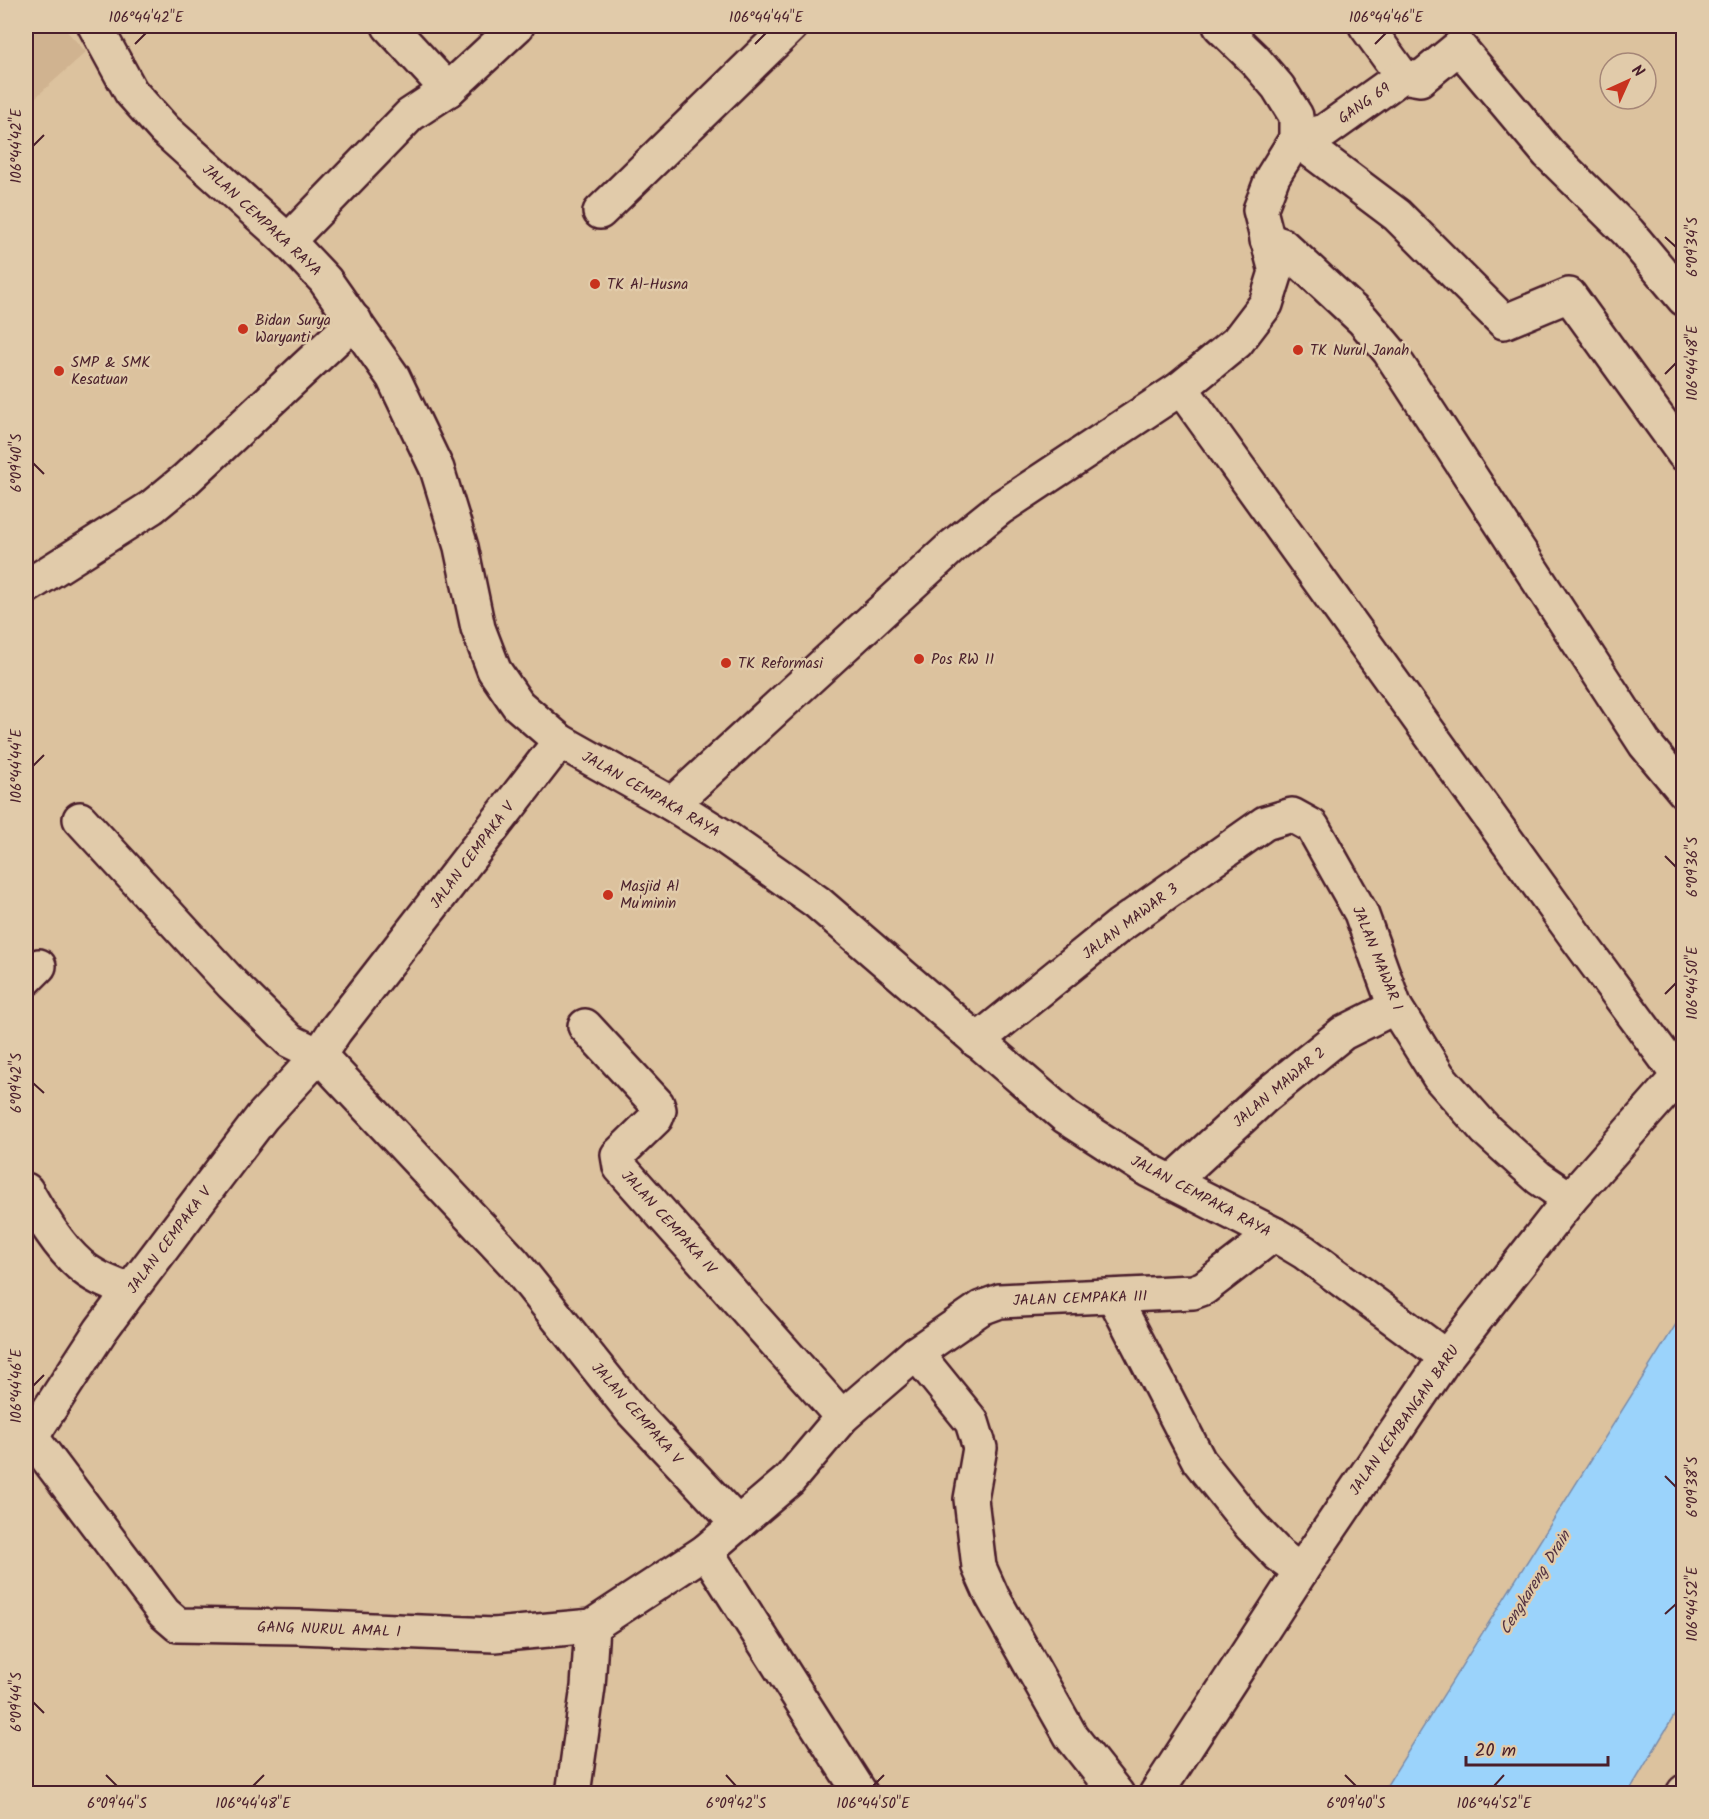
<svg xmlns="http://www.w3.org/2000/svg" width="1709" height="1819" font-family="Kalam,sans-serif">
<style>
.built{fill:#d0b390}
.water{fill:#9bd3fb;stroke:#7b8ba8;stroke-width:1.5}
.lines{fill:none;stroke-linecap:round;stroke-linejoin:round}
.minor-casing{stroke:#4a1f2b;stroke-width:38}
.secondary-casing{stroke:#4a1f2b;stroke-width:38}
.minor{stroke:#e1cbaa;stroke-width:33}
.secondary{stroke:#e1cbaa;stroke-width:33}
.ticks{fill:none;stroke:#4a1f2b;stroke-width:2}
.poi-dot{fill:#c8321e;stroke:#e1cbaa;stroke-width:2}
.labels{text-anchor:middle;stroke-width:5;stroke-linejoin:round;paint-order:stroke}
.street-label{font-size:15px;fill:#4a1f2b;stroke:#e1cbaa}
.poi-label{font-size:15px;fill:#4a1f2b;stroke:#e1cbaa;text-anchor:start}
.water-label{font-size:16px;font-style:italic;fill:#523140;stroke:#e1cbaa}
.neatline{fill:none;stroke:#4a1f2b;stroke-width:2}
.ticks-label{font-size:15px;text-anchor:middle;fill:#4a1f2b}
</style>
<rect width="100%" height="100%" fill="#dcc29e"/>
<filter id="ink" filterUnits="userSpaceOnUse"><feTurbulence type="fractalNoise" baseFrequency=".0167" numOctaves="2"/><feDisplacementMap in="SourceGraphic" scale="12" xChannelSelector="R" yChannelSelector="G"/><feConvolveMatrix kernelMatrix="1 2 1 2 8 2 1 2 1" color-interpolation-filters="sRGB"/></filter>
<g filter="url(#ink)">
<path class="built" d="M26,26H62L86,52L26,106Z"/>
<path class="water" d="M1683,1313V1701L1628,1793H1382Z"/>
<g class="lines">
<defs>
<g id="minor">
<path d="M95,26L131,92L164,129L288,241L325,280L393,377L437,469L461,547L478,628L494,670L518,705L560,741L672,804L726,838L817,902L1066,1117L1148,1170L1274,1234L1304,1252L1446,1357"/>
<path d="M389,26L448,90"/>
<path d="M1366,26L1402,76"/>
<path d="M1296,139L1397,215L1504,322L1569,295L1684,454"/>
<path d="M1296,139L1325,131L1402,76L1420,79L1459,47L1548,153L1628,232L1684,299"/>
<path d="M600,212L791,26"/>
<path d="M1267,240L1282,245L1363,320L1389,351L1645,744L1684,791"/>
<path d="M288,241L410,115L448,90L517,26"/>
<path d="M1181,388L1574,934L1678,1075"/>
<path d="M26,587L152,507L186,479L355,321"/>
<path d="M672,804L954,545L1000,508L1181,388L1237,342L1266,304L1276,272L1260,210L1273,176L1296,139V116L1278,87L1254,59L1220,26"/>
<path d="M80,819L232,984L290,1041L319,1055L514,1263L631,1410L738,1524"/>
<path d="M26,979L39,966"/>
<path d="M585,1026L657,1104L659,1110L656,1118L618,1155L620,1167L842,1417"/>
<path d="M977,1041L1119,926L1265,823L1292,815L1312,826L1361,913L1395,1007L1439,1077L1486,1130L1539,1178L1570,1199"/>
<path d="M1173,1181L1264,1097L1343,1033L1395,1007"/>
<path d="M26,1190C41,1216 57,1245 80,1265C94,1278 113,1284 130,1291"/>
<path d="M1114,1297L1199,1461L1250,1525L1279,1555L1301,1571"/>
<path d="M916,1353L972,1422L980,1448L971,1499L979,1567L992,1596L1071,1736L1117,1794"/>
<path d="M26,1430L164,1613L178,1625L299,1627L494,1635L592,1626L706,1551L789,1480L842,1417L916,1353L981,1308L1000,1301L1193,1292L1204,1288L1274,1234"/>
<path d="M32,1436L101,1330L130,1291L262,1117L319,1055L335,1031L560,741"/>
<path d="M706,1551L861,1794"/>
<path d="M573,1794L588,1687L592,1626"/>
<path d="M1683,1794L1684,1792"/>
</g>
<path id="secondary" d="M1156,1794L1301,1571L1446,1357L1570,1199L1684,1070"/>
</defs>
<use href="#minor" class="minor-casing"/>
<use href="#secondary" class="secondary-casing"/>
<use href="#minor" class="minor"/>
<use href="#secondary" class="secondary"/>
</g>
</g>
<path class="ticks" d="M135,44L146,33M755,44L766,33M1375,44L1386,33M33,146L44,135M1665,237L1676,247M1665,374L1676,363M33,463L44,474M33,766L44,755M1665,856L1676,867M1665,994L1676,983M33,1083L44,1093M33,1386L44,1375M1665,1476L1676,1487M1665,1614L1676,1604M33,1702L44,1713M106,1775L117,1786M726,1775L736,1786M1345,1775L1356,1786M253,1786L264,1775M873,1786L884,1775M1494,1786L1504,1775"/>
<g class="poi-dot">
<circle cx="595" cy="284" r="6"/>
<circle cx="243" cy="329" r="6"/>
<circle cx="1298" cy="350" r="6"/>
<circle cx="59" cy="371" r="6"/>
<circle cx="919" cy="659" r="6"/>
<circle cx="726" cy="663" r="6"/>
<circle cx="608" cy="895" r="6"/>
</g>
<g class="labels">
<g class="street-label">
<text transform="translate(1364 103) rotate(-35)" y="5">GANG 69</text>
<text transform="translate(262 220) rotate(43)" y="5">JALAN CEMPAKA RAYA</text>
<text transform="translate(651 794) rotate(30)" y="5">JALAN CEMPAKA RAYA</text>
<text transform="translate(472 855) rotate(-53)" y="5">JALAN CEMPAKA V</text>
<text transform="translate(1130 921) rotate(-37)" y="5">JALAN MAWAR 3</text>
<text transform="translate(1378 958) rotate(68)" y="5">JALAN MAWAR 1</text>
<text transform="translate(1279 1087) rotate(-40)" y="5">JALAN MAWAR 2</text>
<text transform="translate(1201 1196) rotate(28)" y="5">JALAN CEMPAKA RAYA</text>
<text transform="translate(669 1222) rotate(48)" y="5">JALAN CEMPAKA IV</text>
<text transform="translate(169 1240) rotate(-53)" y="5">JALAN CEMPAKA V</text>
<text transform="translate(1080 1298) rotate(-2)" y="5">JALAN CEMPAKA III</text>
<text transform="translate(637 1413) rotate(49)" y="5">JALAN CEMPAKA V</text>
<text transform="translate(1404 1420) rotate(-55)" y="5">JALAN KEMBANGAN BARU</text>
<text transform="translate(329 1629) rotate(2)" y="5">GANG NURUL AMAL 1</text>
</g>
<g class="poi-label">
<text x="607" y="289">TK Al-Husna</text>
<text x="255" y="325">Bidan Surya<tspan x="255" dy="17">Waryanti</tspan></text>
<text x="1310" y="355">TK Nurul Janah</text>
<text x="71" y="367">SMP &amp; SMK<tspan x="71" dy="17">Kesatuan</tspan></text>
<text x="931" y="664">Pos RW 11</text>
<text x="738" y="668">TK Reformasi</text>
<text x="620" y="891">Masjid Al<tspan x="620" dy="17">Mu'minin</tspan></text>
</g>
<g class="water-label">
<text transform="translate(1534 1582) rotate(-58)" y="6">Cengkareng Drain</text>
</g>
</g>
<rect width="1709" height="1819" fill="none" stroke="#e1cbaa" stroke-width="66"/>
<g transform="translate(1628 81) rotate(45)"><circle r="28" fill="#e1cbaa" stroke="#a58677" stroke-width="1.5"/>
<path d="M0-4.5L10 22L0 15L-10 22Z" fill="#c8321e"/>
<text y="-9" font-size="16" font-weight="bold" text-anchor="middle" fill="#4a1f2b">N</text>
</g>
<path d="M1466 1756v9h142v-9" fill="none" stroke="#4a1f2b" stroke-width="3"/>
<text x="1475" y="1756" font-size="18" fill="#4a1f2b" stroke="#e1cbaa" stroke-width="4.5" paint-order="stroke">20 m</text>
<rect x="33" y="33" width="1643" height="1753" class="neatline"/>
<g class="ticks-label">
<text x="146" y="22">106°44'42"E</text>
<text x="766" y="22">106°44'44"E</text>
<text x="1386" y="22">106°44'46"E</text>
<text transform="translate(16 146) rotate(-90)" y="5">106°44'42"E</text>
<text transform="translate(1692 247) rotate(-90)" y="5">6°09'34"S</text>
<text transform="translate(1692 363) rotate(-90)" y="5">106°44'48"E</text>
<text transform="translate(16 463) rotate(-90)" y="5">6°09'40"S</text>
<text transform="translate(16 766) rotate(-90)" y="5">106°44'44"E</text>
<text transform="translate(1692 867) rotate(-90)" y="5">6°09'36"S</text>
<text transform="translate(1692 983) rotate(-90)" y="5">106°44'50"E</text>
<text transform="translate(16 1083) rotate(-90)" y="5">6°09'42"S</text>
<text transform="translate(16 1386) rotate(-90)" y="5">106°44'46"E</text>
<text transform="translate(1692 1487) rotate(-90)" y="5">6°09'38"S</text>
<text transform="translate(1692 1604) rotate(-90)" y="5">106°44'52"E</text>
<text transform="translate(16 1702) rotate(-90)" y="5">6°09'44"S</text>
<text x="117" y="1808">6°09'44"S</text>
<text x="253" y="1808">106°44'48"E</text>
<text x="736" y="1808">6°09'42"S</text>
<text x="873" y="1808">106°44'50"E</text>
<text x="1356" y="1808">6°09'40"S</text>
<text x="1494" y="1808">106°44'52"E</text>
</g>
</svg>
